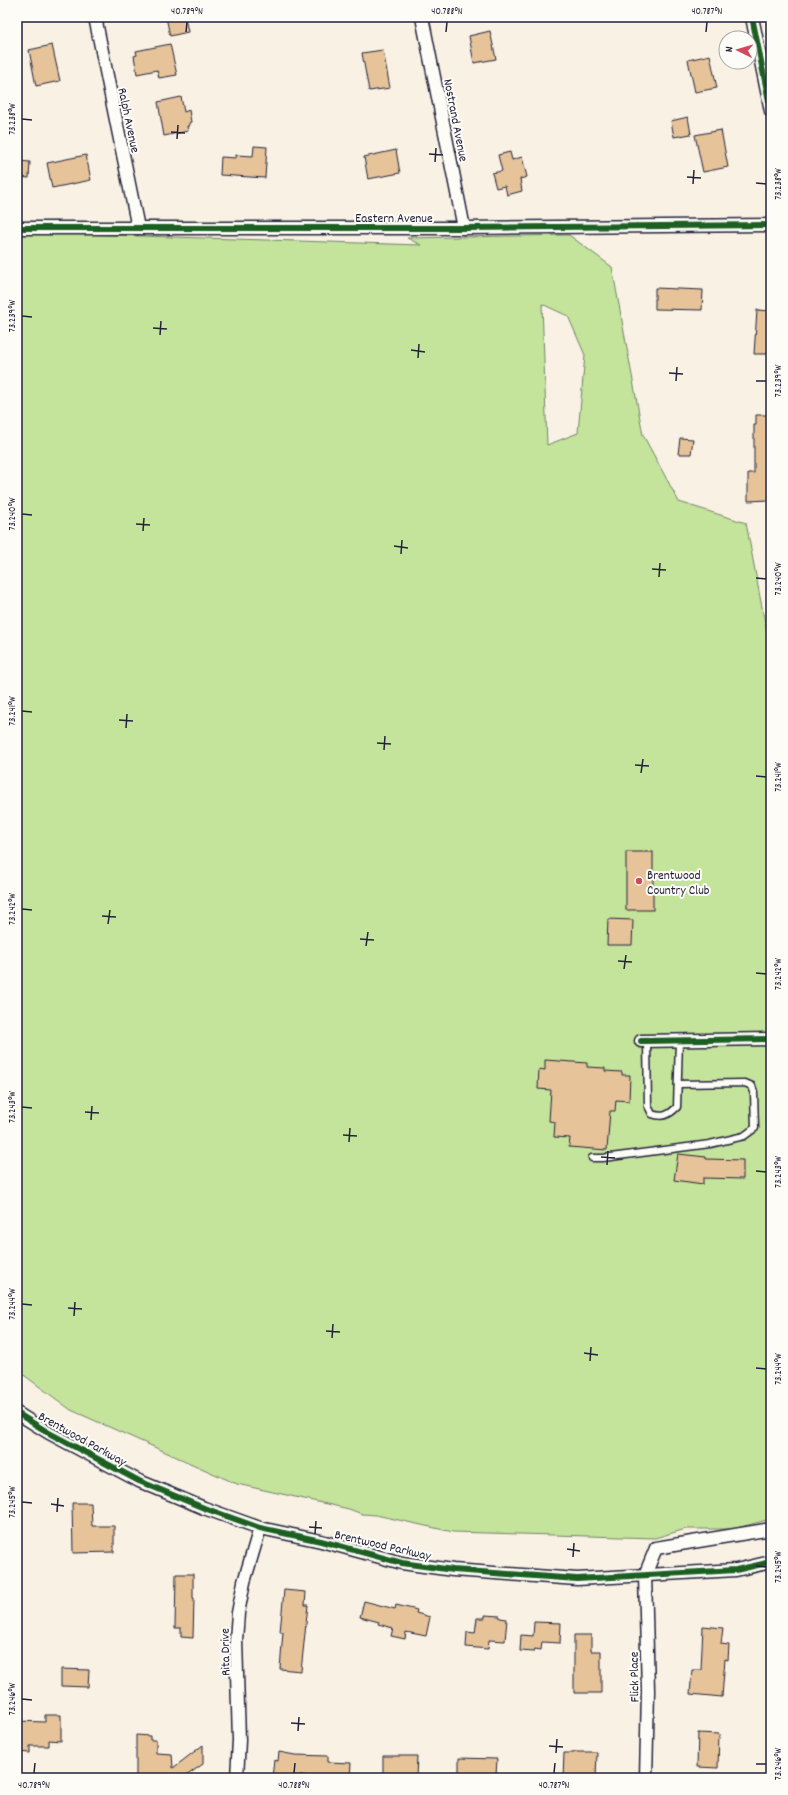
<svg xmlns="http://www.w3.org/2000/svg" width="788" height="1795" font-family="Dekko,sans-serif">
<style>
.green{fill:#c4e39b;stroke:#73826b;fill-rule:evenodd}
.building{fill:#e6c398;stroke:#22223b}
.lines{fill:none;stroke-linecap:round;stroke-linejoin:round}
.service-casing{stroke:#22223b;stroke-width:9}
.minor-casing{stroke:#22223b;stroke-width:15}
.service{stroke:#fdfcf7;stroke-width:6}
.minor{stroke:#fdfcf7;stroke-width:12}
.cycleway-casing{stroke:#fdfcf7;stroke-width:8}
.cycleway{stroke:#1b5e20;stroke-width:6}
.ticks{fill:none;stroke:#22223b;stroke-width:1.5}
.poi-dot{fill:#d1495b;stroke:#fdfcf7;stroke-width:1.5}
.labels{text-anchor:middle;stroke-width:4;stroke-linejoin:round;paint-order:stroke}
.street-label{font-size:13px;fill:#22223b;stroke:#fdfcf7}
.poi-label{font-size:13px;fill:#22223b;stroke:#fdfcf7;text-anchor:start}
.neatline{fill:none;stroke:#22223b;stroke-width:1.5}
.ticks-label{font-size:10px;text-anchor:middle;fill:#22223b}
</style>
<rect width="100%" height="100%" fill="#f8f1e4"/>
<filter id="ink" filterUnits="userSpaceOnUse"><feTurbulence type="fractalNoise" baseFrequency=".025" numOctaves="2"/><feDisplacementMap in="SourceGraphic" scale="8" xChannelSelector="R" yChannelSelector="G"/><feConvolveMatrix kernelMatrix="1 2 1 2 8 2 1 2 1" color-interpolation-filters="sRGB"/></filter>
<g filter="url(#ink)">
<path class="green" d="M17,232L421,245L407,238L569,235L612,267L643,435L679,502L746,523L767,634L771,637V1519L733,1529H686L655,1538L453,1532L376,1515L362,1514L349,1509L237,1484L71,1410L17,1370ZM542,304L568,316L585,355L578,433L547,445Z"/>
<g class="building">
<path d="M166,17H185L188,32L170,36Z"/>
<path d="M490,31L496,59L474,63L469,36Z"/>
<path d="M170,44L177,75L159,78L157,70L137,74L134,56L137,55L136,51Z"/>
<path d="M52,45L60,81L36,86L29,50Z"/>
<path d="M383,50L390,88L369,91L362,53Z"/>
<path d="M710,55L717,88L695,92L688,60Z"/>
<path d="M181,97L184,112L189,110L191,122L189,123V126H187L188,131L164,136L158,102Z"/>
<path d="M688,117L691,134L674,137L671,121Z"/>
<path d="M721,130L728,167L703,172L695,135Z"/>
<path d="M254,146L267,147L265,178L220,175L221,157L236,158V155L253,156Z"/>
<path d="M396,150L400,173L368,179L364,157Z"/>
<path d="M510,152L512,160L522,157L527,177L520,179L522,191L507,195L505,186L496,188L492,173L502,171L498,155Z"/>
<path d="M86,155L91,180L52,188L47,163Z"/>
<path d="M18,161L30,162L29,178L17,177Z"/>
<path d="M655,288L703,290L702,310L655,309Z"/>
<path d="M757,310L771,311V353H767V354H754Z"/>
<path d="M756,415H771L770,500L748,501V473H754V425H756Z"/>
<path d="M680,438L693,439L691,454H678Z"/>
<rect x="626" y="852" width="27" height="58"/>
<path d="M608,919L633,920L632,945H607Z"/>
<path d="M545,1060L587,1063V1067L605,1068V1071L622,1072V1075H630L629,1101L616,1100L615,1111H610L607,1150L569,1147L570,1138L554,1137L555,1122L549,1121L551,1090L538,1089L539,1069L545,1070Z"/>
<path d="M678,1154L706,1157V1159L743,1160V1179L703,1178V1184L674,1180Z"/>
<path d="M72,1503H91L92,1526H114V1552L73,1553Z"/>
<path d="M176,1574H193V1598H194L193,1638L181,1637V1628H175Z"/>
<path d="M284,1590L306,1592L305,1605H308L301,1671L280,1669L283,1632H280Z"/>
<path d="M364,1601L395,1609L396,1605L417,1610L416,1613L430,1617L426,1636L406,1632L405,1639L391,1636L393,1628L378,1624L379,1622L360,1617Z"/>
<path d="M485,1615L500,1616V1618L507,1619L505,1641L489,1640L488,1649L466,1647L467,1632L475,1633L477,1618H485Z"/>
<path d="M534,1622L561,1623L560,1643L542,1642L541,1650L535,1649L534,1652L520,1651L521,1635L533,1636Z"/>
<path d="M703,1626L723,1628L721,1644L729,1645L728,1660L725,1659L722,1697L690,1694L692,1670H701Z"/>
<path d="M574,1635H591V1651H601V1693H574Z"/>
<path d="M61,1669L89,1670L88,1687L61,1686Z"/>
<path d="M45,1715H61V1741L49,1740V1746H30V1753L17,1752V1721L45,1722Z"/>
<path d="M698,1733L719,1734L718,1768L697,1767Z"/>
<path d="M136,1735L150,1736V1740H156V1753L172,1754L173,1768L203,1745V1764L186,1776L136,1777Z"/>
<path d="M279,1752L295,1755L328,1756V1762L351,1763L350,1778H317L293,1775V1778H272L274,1760L278,1761Z"/>
<path d="M574,1752H597L596,1778H563L564,1753H574Z"/>
<path d="M383,1756H417L416,1778H383Z"/>
<path d="M459,1758L497,1759L496,1775H488V1777L459,1778Z"/>
</g>
<g class="lines">
<defs>
<g id="service">
<path d="M647,1041L648,1106L652,1114C663,1118 669,1115 677,1107L679,1041"/>
<path d="M592,1158H603L710,1144L744,1136L755,1128L754,1092L752,1086L745,1083L678,1084"/>
</g>
<g id="minor">
<path d="M95,17L138,228"/>
<path d="M422,17L464,228"/>
<path d="M752,17L771,111"/>
<path d="M17,228H464L771,225"/>
<path d="M641,1041L771,1039"/>
<path d="M17,1413L49,1433L139,1481L204,1508L260,1528L321,1541L402,1563L453,1570L577,1579L736,1570L771,1562"/>
<path d="M237,1778L239,1740L236,1640L238,1613L244,1582L260,1528"/>
<path d="M646,1778L648,1691L645,1575L656,1548L771,1529"/>
</g>
</defs>
<use href="#service" class="service-casing"/>
<use href="#minor" class="minor-casing"/>
<use href="#service" class="service"/>
<use href="#minor" class="minor"/>
<defs>
<g id="cycleway">
<path d="M752,17L771,111"/>
<path d="M17,228H464L771,225"/>
<path d="M641,1041L771,1039"/>
<path d="M17,1413L49,1433L139,1481L204,1508L260,1528L321,1541L402,1563L453,1570L577,1579L736,1570L771,1562"/>
</g>
</defs>
<use href="#cycleway" class="cycleway-casing"/>
<use href="#cycleway" class="cycleway"/>
</g>
</g>
<path class="ticks" d="M186,32L187,22M446,32L447,22M706,32L707,22M22,119L32,120M171,132L185,133M177,139L178,125M429,154L443,155M435,162L436,148M687,177L701,178M756,183L766,184M693,184L694,170M22,316L32,317M153,328L167,329M160,335L161,321M411,350L425,352M418,358L419,344M669,373L683,374M676,381L677,367M756,381H766M22,514L32,515M136,524L150,525M143,531L144,518M394,546L408,548M401,554L402,540M652,569L666,570M659,577L660,563M756,578L766,579M22,711L32,712M119,720L133,721M126,728L127,714M377,743L391,744M384,750L385,736M635,765L649,766M641,773L643,759M756,776L766,777M22,909L32,910M102,916L116,917M108,924L110,910M360,939L374,940M366,946L368,932M618,961L632,962M624,969L626,955M756,973L766,974M22,1107L32,1108M85,1112L99,1113M91,1120L92,1106M343,1135L357,1136M349,1142L350,1128M601,1157L615,1158M607,1165L608,1151M756,1171L766,1172M22,1304L32,1305M68,1308L82,1309M74,1316L75,1302M326,1331L340,1332M332,1338L333,1324M584,1353L598,1355M590,1361L591,1347M756,1368L766,1369M22,1502L32,1503M51,1504L64,1506M57,1512L58,1498M309,1527L322,1528M315,1534L316,1521M567,1549L580,1551M573,1557L574,1543M756,1566L766,1567M22,1699L32,1700M291,1723L305,1724M298,1731L299,1717M549,1746L563,1747M556,1753L557,1739M756,1764H766M34,1773L35,1763M294,1773L295,1763M554,1773L555,1763"/>
<circle class="poi-dot" cx="639" cy="881" r="4"/>
<g class="labels">
<g class="street-label">
<text transform="translate(130 120) rotate(78)" y="5">Ralph Avenue</text>
<text transform="translate(457 120) rotate(79)" y="5">Nostrand Avenue</text>
<text x="394" y="222">Eastern Avenue</text>
<text transform="translate(83 1438) rotate(29)" y="5">Brentwood Parkway</text>
<text transform="translate(383 1544) rotate(13)" y="5">Brentwood Parkway</text>
<text transform="translate(224 1652) rotate(-91)" y="5">Rita Drive</text>
<text transform="translate(633 1677) rotate(-91)" y="5">Flick Place</text>
</g>
<g class="poi-label">
<text x="647" y="879">Brentwood<tspan x="647" dy="15">Country Club</tspan></text>
</g>
</g>
<rect width="788" height="1795" fill="none" stroke="#fdfcf7" stroke-width="44"/>
<g transform="translate(738 50) rotate(275)"><circle r="19" fill="#fdfcf7" stroke="#a5a5ac"/>
<path d="M0-3L7 15L0 10L-7 15Z" fill="#d1495b"/>
<text y="-6" font-size="11" font-weight="bold" text-anchor="middle" fill="#22223b">N</text>
</g>
<rect x="22" y="22" width="744" height="1751" class="neatline"/>
<g class="ticks-label">
<text x="187" y="14">40.789°N</text>
<text x="447" y="14">40.788°N</text>
<text x="707" y="14">40.787°N</text>
<text transform="translate(11 119) rotate(-90)" y="4">73.238°W</text>
<text transform="translate(777 184) rotate(-90)" y="4">73.238°W</text>
<text transform="translate(11 316) rotate(-90)" y="4">73.239°W</text>
<text transform="translate(777 381) rotate(-90)" y="4">73.239°W</text>
<text transform="translate(11 514) rotate(-90)" y="4">73.240°W</text>
<text transform="translate(777 579) rotate(-90)" y="4">73.240°W</text>
<text transform="translate(11 711) rotate(-90)" y="4">73.241°W</text>
<text transform="translate(777 777) rotate(-90)" y="4">73.241°W</text>
<text transform="translate(11 909) rotate(-90)" y="4">73.242°W</text>
<text transform="translate(777 974) rotate(-90)" y="4">73.242°W</text>
<text transform="translate(11 1107) rotate(-90)" y="4">73.243°W</text>
<text transform="translate(777 1172) rotate(-90)" y="4">73.243°W</text>
<text transform="translate(11 1304) rotate(-90)" y="4">73.244°W</text>
<text transform="translate(777 1369) rotate(-90)" y="4">73.244°W</text>
<text transform="translate(11 1502) rotate(-90)" y="4">73.245°W</text>
<text transform="translate(777 1567) rotate(-90)" y="4">73.245°W</text>
<text transform="translate(11 1699) rotate(-90)" y="4">73.246°W</text>
<text transform="translate(777 1764) rotate(-90)" y="4">73.246°W</text>
<text x="34" y="1788">40.789°N</text>
<text x="294" y="1788">40.788°N</text>
<text x="554" y="1788">40.787°N</text>
</g>
</svg>
